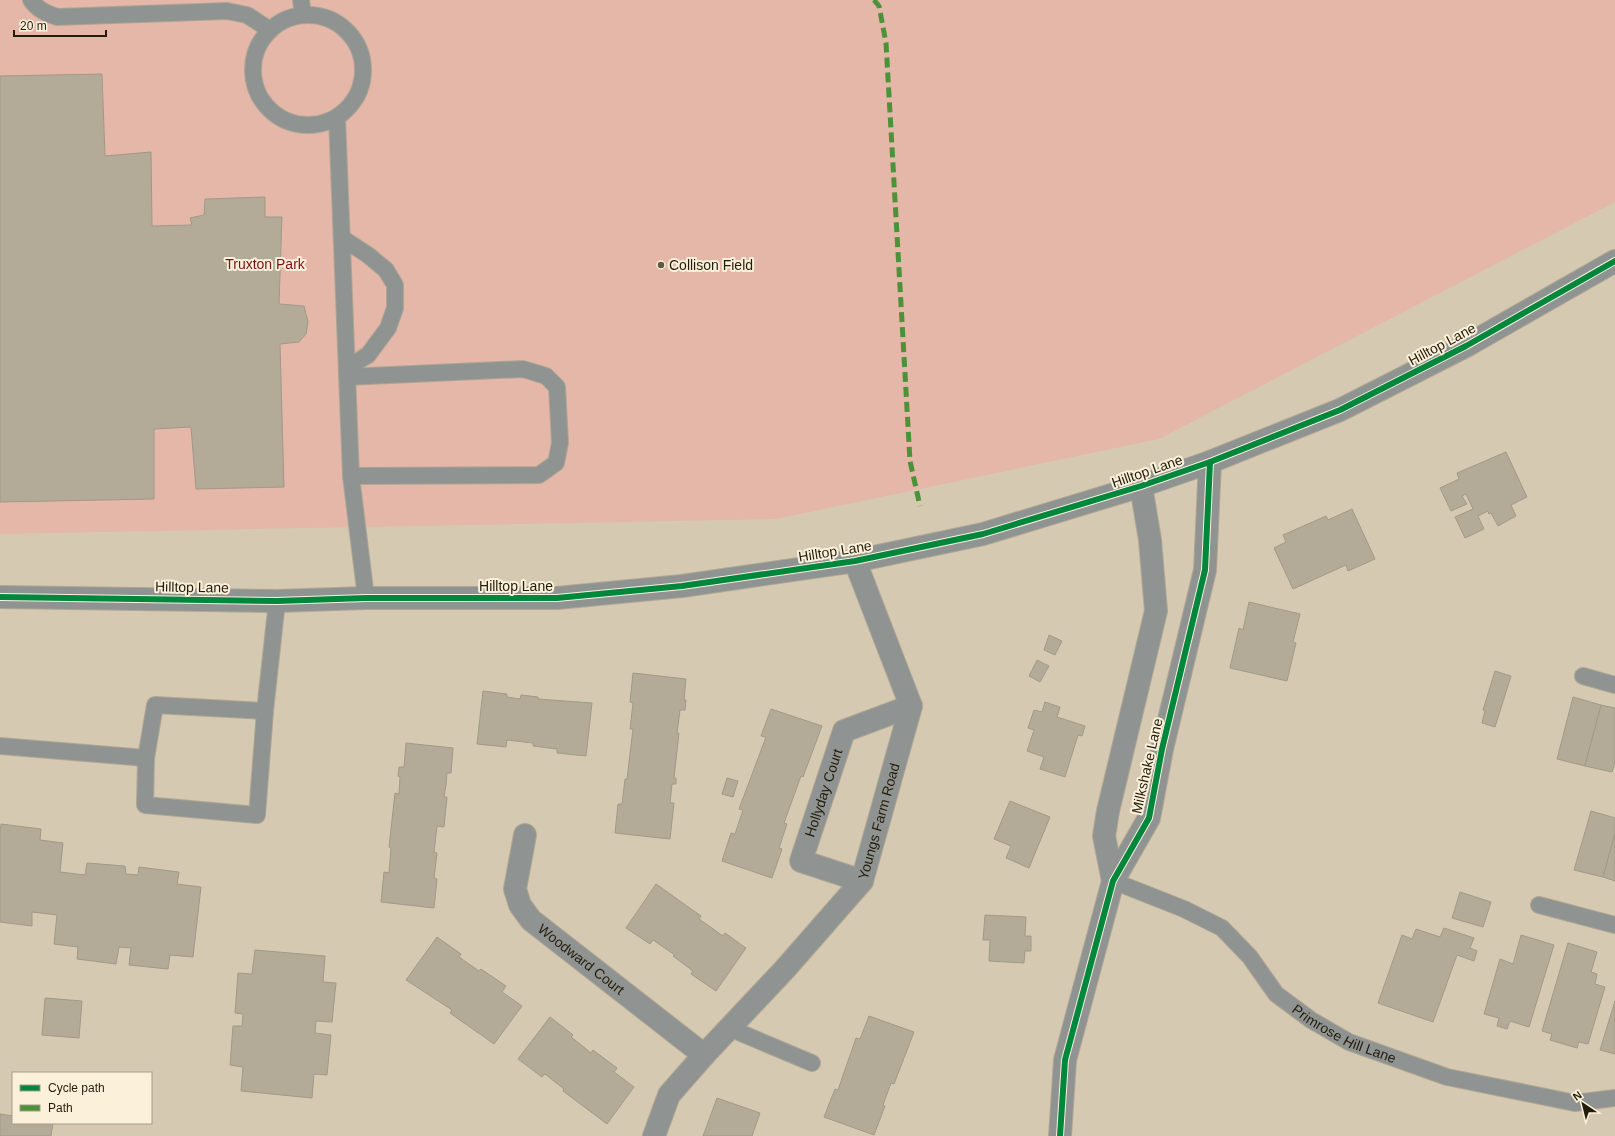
<svg xmlns="http://www.w3.org/2000/svg" width="1615" height="1136" font-family="Arial,sans-serif">
<style>
.green{fill:#e4b7a9}
.building{fill:#b3aa98;stroke:#a29987}
.lines{fill:none;stroke-linecap:round;stroke-linejoin:round}
.service-casing{stroke:#afa693;stroke-width:18}
.minor-casing{stroke:#afa693;stroke-width:24}
.tertiary-casing{stroke:#afa693;stroke-width:24}
.service{stroke:#8f9492;stroke-width:16}
.minor{stroke:#8f9492;stroke-width:22}
.tertiary{stroke:#8f9492;stroke-width:22}
.quiet{stroke:#4b9238;stroke-width:5;stroke-dasharray:10 5;stroke-linecap:butt}
.cycleway-casing{stroke:#fbf1db;stroke-width:8}
.cycleway{stroke:#00873e;stroke-width:6}
.poi-dot{fill:#625945;stroke:#fbf1db;stroke-width:1.5}
.labels{text-anchor:middle;stroke-width:4;stroke-linejoin:round;paint-order:stroke}
.park-label{font-size:14px;fill:#810d16;stroke:#fbf1db}
.poi-label{font-size:14px;fill:#241c0b;stroke:#fbf1db;text-anchor:start}
.street-label{font-size:14px;fill:#241c0b;stroke:#fbf1db}
</style>
<rect width="100%" height="100%" fill="#d5c9b2"/>
<path class="green" d="M0,0H1615V202L1159,439L776,519L0,534Z"/>
<g class="building">
<path d="M102,74L105,156L151,152L152,226L192,225L190,218L204,215L205,199L265,197V217H282L279,304L304,306L308,322L306,334L299,342L280,344L284,487L196,489L191,427L154,429V499L0,502V76Z"/>
<path d="M1506,452L1527,497L1511,505L1516,516L1498,526L1491,513L1489,514L1488,511L1478,516L1484,529L1465,538L1455,517L1473,509L1466,494L1462,496L1467,504L1451,511L1440,488L1459,479L1457,473Z"/>
<path d="M1352,509L1375,559L1348,571L1346,565L1293,589L1274,548L1286,542L1283,535L1326,516L1328,520Z"/>
<path d="M1249,602L1300,614L1293,642L1296,643L1287,681L1230,668L1239,628L1243,630Z"/>
<path d="M1049,635L1062,641L1055,655L1044,650Z"/>
<path d="M1037,660L1049,666L1040,682L1029,676Z"/>
<path d="M1495,671L1511,676L1495,727L1482,723L1485,711L1483,710Z"/>
<path d="M633,673L686,679L684,700H686L685,710H680L677,733H679L674,778H676V784H672L670,803H674L670,839L615,833L618,804H622L625,779H627L633,729H630L633,703L630,702Z"/>
<path d="M483,691L507,694V697L520,699L521,695L538,697V699L592,703L586,756L557,753V749L533,746V743L507,740L506,747L477,744Z"/>
<path d="M1573,697L1601,705L1585,766L1557,759Z"/>
<path d="M1045,702L1060,707L1057,717L1085,726L1082,736L1078,735L1065,777L1040,769L1044,757L1027,751L1034,730L1028,728L1034,710L1042,712Z"/>
<path d="M1601,705L1615,708V763L1612,772L1585,766Z"/>
<path d="M771,709L822,726L803,777L801,776L784,823L787,824L779,848L782,849L772,878L722,861L731,833L735,834L743,810L739,809L766,737L761,736Z"/>
<path d="M406,743L453,748L451,773H447L446,785L444,797H447L444,827L437,826L434,852L437,853L434,878L437,879L434,908L381,902L384,872L389,873L391,848L389,847L395,793L399,794L400,777L398,776L399,767H404Z"/>
<path d="M727,778L738,781L733,797L722,794Z"/>
<path d="M1010,801L1050,817L1029,868L1006,858L1011,846L994,839Z"/>
<path d="M1591,811L1615,818V833L1603,877L1574,870Z"/>
<path d="M1,824L41,829L40,840L63,843L60,872L85,875L87,863L125,866L126,874L138,875L139,867L179,872L177,884L201,887L193,957L170,955L168,969L129,965L131,948L119,947L116,964L77,959L78,947L54,944L57,915L32,912V926L0,922V832Z"/>
<path d="M1615,833V881L1603,877Z"/>
<path d="M656,884L701,916L699,919L723,936L725,933L746,948L716,991L691,974L693,971L673,956L675,955L653,940L650,944L626,928Z"/>
<path d="M1460,892L1491,902L1483,927L1452,918Z"/>
<path d="M985,915L1026,917L1025,936H1031V951H1025L1024,963L989,961L990,940H983Z"/>
<path d="M1444,928L1474,938L1470,948L1477,951L1474,961L1457,955L1433,1022L1378,1003L1402,935L1412,939L1416,929L1440,937Z"/>
<path d="M1521,935L1554,945L1529,1027L1510,1021L1507,1029L1497,1026L1499,1018L1484,1014L1500,959L1513,964Z"/>
<path d="M437,937L461,954L459,957L479,971L481,969L506,986L502,992L522,1006L494,1044L450,1013L452,1010L406,980Z"/>
<path d="M1568,943L1597,952L1591,972L1597,974L1595,984L1605,987L1588,1044L1579,1042L1577,1048L1550,1040L1552,1034L1542,1031Z"/>
<path d="M255,950L325,956L323,982L336,983L332,1022L316,1021L315,1033L331,1035L327,1075L314,1074L312,1098L241,1091L243,1067L230,1065L233,1026H242L243,1014L235,1013L238,973L252,974Z"/>
<path d="M45,998L82,1001L79,1038L42,1035Z"/>
<path d="M1615,1001V1054L1600,1050Z"/>
<path d="M869,1016L914,1032L894,1084L891,1083L883,1105L885,1106L874,1135L824,1117L835,1089L838,1090L856,1038L860,1039Z"/>
<path d="M550,1017L573,1035L571,1037L591,1053L593,1050L617,1068L614,1072L634,1087L607,1124L563,1091L564,1089L545,1074L542,1077L518,1059Z"/>
<path d="M717,1098L760,1113L752,1136H703Z"/>
<path d="M0,1114L13,1116V1123H53L51,1136H0Z"/>
</g>
<g class="lines">
<defs>
<g id="service">
<path d="M31,0C38,10 46,13 57,17L227,11L247,15L270,30"/>
<path d="M301,0L303,15"/>
<circle cx="308" cy="70" r="55"/>
<path d="M337,117L351,476L366,598"/>
<path d="M342,238L368,255L386,270L395,285V308L388,328L368,355L347,368"/>
<path d="M347,377L523,369L546,376L557,387L560,443L556,463L539,475L351,476"/>
<path d="M1583,676L1615,685"/>
<path d="M0,746L146,758L155,705L265,711L277,601"/>
<path d="M146,758L145,805L257,815L265,711"/>
<path id="s1" d="M1113,881L1184,909L1222,928L1250,957L1276,994L1311,1020L1349,1042L1447,1077L1575,1103L1615,1098"/>
<path d="M1539,905L1615,925"/>
<path d="M729,1028L812,1063"/>
</g>
<g id="minor">
<path id="s2" d="M525,835L515,889L520,905L531,920L704,1055"/>
<path id="s3" d="M862,881L801,861L844,731L911,706"/>
<path d="M1113,881L1104,836L1108,811L1156,611L1150,540L1141,486"/>
<path id="s4" d="M654,1136L669,1095L704,1055L785,969L862,881L911,706L855,561"/>
<path d="M1060,1136L1065,1060L1113,881L1149,818L1162,749L1205,570L1210,462"/>
</g>
<path id="tertiary" d="M0,597L277,601L366,598H557L682,586L855,561L983,534L1141,486L1210,462L1340,410L1466,346L1615,261"/>
</defs>
<use href="#service" class="service-casing"/>
<use href="#minor" class="minor-casing"/>
<use href="#tertiary" class="tertiary-casing"/>
<use href="#service" class="service"/>
<use href="#minor" class="minor"/>
<use href="#tertiary" class="tertiary"/>
<path class="quiet" d="M874,0L879,6L886,43L910,461L920,506"/>
<defs>
<g id="cycleway">
<path d="M0,597L277,601L366,598H557L682,586L855,561L983,534L1141,486L1210,462L1340,410L1466,346L1615,261"/>
<path d="M1060,1136L1065,1060L1113,881L1149,818L1162,749L1205,570L1210,462"/>
</g>
</defs>
<use href="#cycleway" class="cycleway-casing"/>
<use href="#cycleway" class="cycleway"/>
</g>
<circle class="poi-dot" cx="661" cy="265" r="4"/>
<g class="labels">
<g class="park-label">
<text x="265" y="269">Truxton Park</text>
</g>
<g class="poi-label">
<text x="669" y="270">Collison Field</text>
</g>
<g class="street-label">
<text transform="translate(1442 344) rotate(-28)" y="5">Hilltop Lane</text>
<text transform="translate(1147 471) rotate(-19)" y="5">Hilltop Lane</text>
<text transform="translate(835 551) rotate(-9)" y="5">Hilltop Lane</text>
<text x="516" y="591">Hilltop Lane</text>
<text transform="translate(192 587) rotate(1)" y="5">Hilltop Lane</text>
<text transform="translate(1147 766) rotate(-77)" y="5">Milkshake Lane</text>
<text dy="5" stroke="none"><textPath href="#s3" startOffset="136">Hollyday Court</textPath></text>
<text dy="5" stroke="none"><textPath href="#s4" startOffset="394">Youngs Farm Road</textPath></text>
<text dy="5" stroke="none"><textPath href="#s2" startOffset="154">Woodward Court</textPath></text>
<text dy="5" stroke="none"><textPath href="#s1" startOffset="284">Primrose Hill Lane</textPath></text>
</g>
</g>
<rect x="12" y="1072" width="140" height="52" fill="#fbf1db" stroke="#a59c88"/>
<rect x="20" y="1085" width="20" height="6" fill="#00873e" stroke="#a59c88"/>
<text x="48" y="1092" font-size="12" fill="#241c0b">Cycle path</text>
<rect x="20" y="1105" width="20" height="6" fill="#4b9238" stroke="#a59c88"/>
<text x="48" y="1112" font-size="12" fill="#241c0b">Path</text>
<g transform="translate(1583 1104) rotate(325)" stroke="#fbf1db" stroke-width="3" paint-order="stroke">
<path d="M0-3L7 15L0 10L-7 15Z" fill="#241c0b"/>
<text y="-6" font-size="11" font-weight="bold" text-anchor="middle" fill="#241c0b">N</text>
</g>
<path d="M14 30v6h92v-6" fill="none" stroke="#241c0b" stroke-width="2"/>
<text x="20" y="30" font-size="12" fill="#241c0b" stroke="#fbf1db" stroke-width="3" paint-order="stroke">20 m</text>
</svg>
